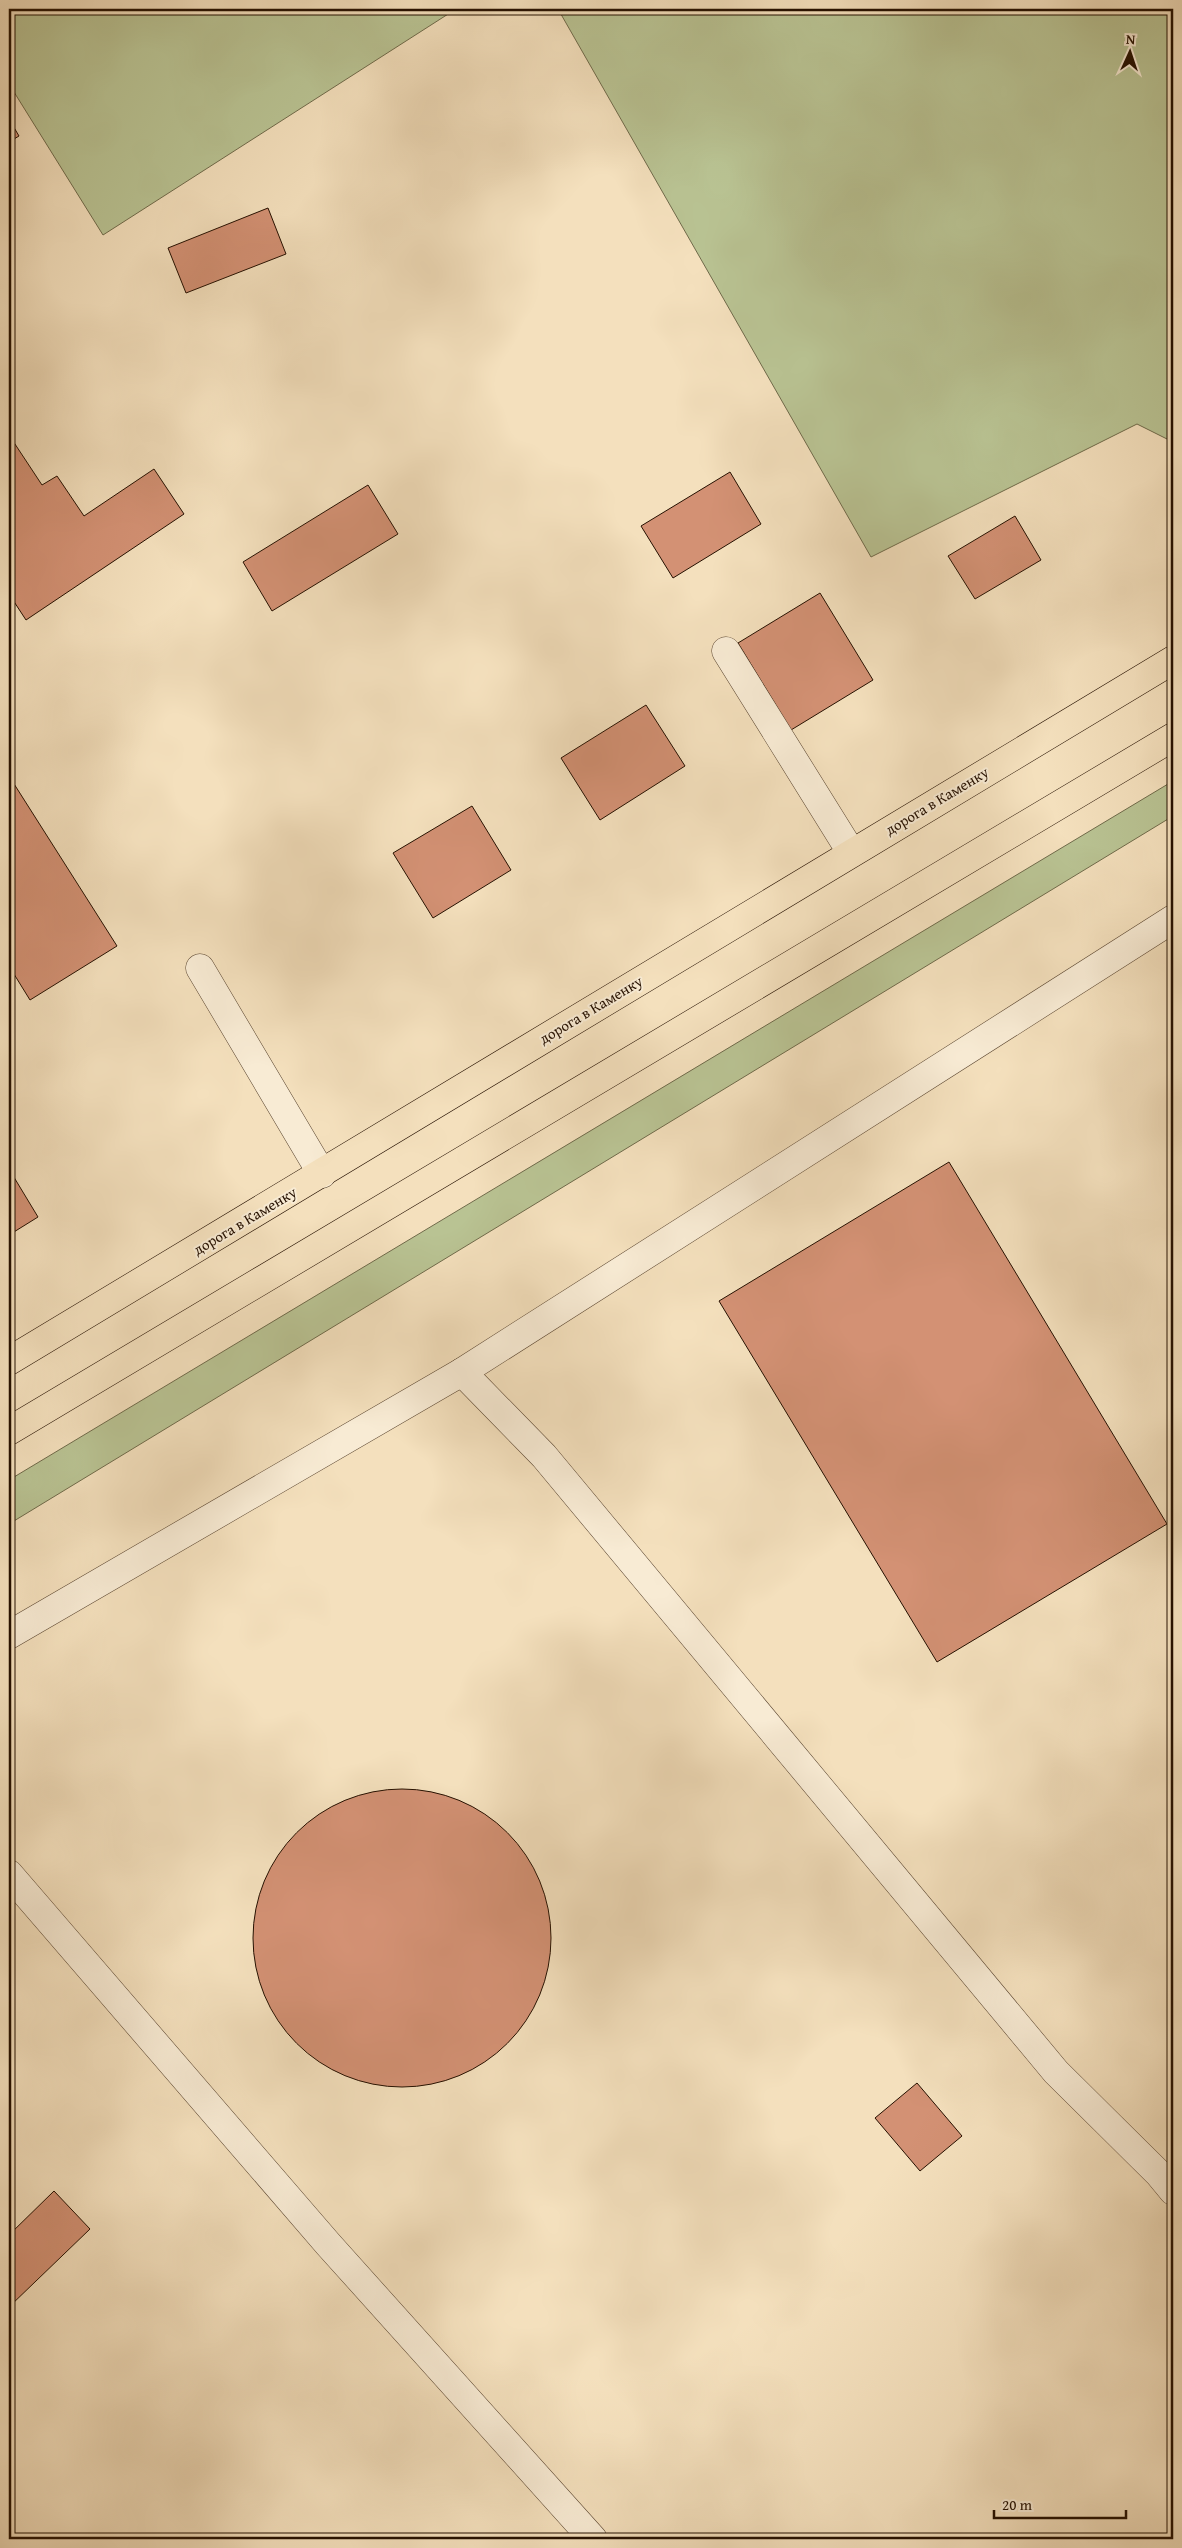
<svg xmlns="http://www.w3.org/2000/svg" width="1182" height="2548" font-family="'Gentium Book Plus',serif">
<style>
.green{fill:#b9c393;stroke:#6f6a4a}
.building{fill:#d39174;stroke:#251000}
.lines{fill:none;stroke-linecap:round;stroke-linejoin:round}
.minor-casing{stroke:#59442f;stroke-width:29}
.major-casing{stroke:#251000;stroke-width:29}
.minor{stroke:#f8ebd4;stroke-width:28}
.major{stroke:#f4e0bd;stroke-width:28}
.labels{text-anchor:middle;stroke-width:4;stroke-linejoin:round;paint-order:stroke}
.street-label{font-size:15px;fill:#251000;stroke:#f8ebd4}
</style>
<rect width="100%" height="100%" fill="#f4e0bd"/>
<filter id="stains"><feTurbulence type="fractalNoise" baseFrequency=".004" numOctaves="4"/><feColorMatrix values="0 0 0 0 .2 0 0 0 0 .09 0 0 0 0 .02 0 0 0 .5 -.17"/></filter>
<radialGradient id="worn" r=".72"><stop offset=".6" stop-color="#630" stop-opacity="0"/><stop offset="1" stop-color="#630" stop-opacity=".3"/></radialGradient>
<g class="green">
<path d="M9,9H456L103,235L9,84Z"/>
<path d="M558,9H1173V442L1137,424L871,557Z"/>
<path d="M1173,781V816L9,1524V1480Z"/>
</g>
<g class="building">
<path d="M9,119L19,136L9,142Z"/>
<path d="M268,208L286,254L186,293L168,248Z"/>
<path d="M9,435L42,485L57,476L84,516L154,469L184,514L26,620L9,594Z"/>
<path d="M730,472L761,524L673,578L641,526Z"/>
<path d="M368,485L398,534L272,611L243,562Z"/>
<path d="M1015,516L1041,560L975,599L948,556Z"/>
<path d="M820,593L873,680L791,730L738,643Z"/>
<path d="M646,705L685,766L600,820L561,758Z"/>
<path d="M9,776L117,946L30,1000L9,966Z"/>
<path d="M472,806L511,870L433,918L393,853Z"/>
<path d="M949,1162L1167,1524L937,1662L719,1301Z"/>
<path d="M9,1169L38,1217L9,1235Z"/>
<circle cx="402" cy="1938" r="149"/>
<path d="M917,2083L962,2136L920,2171L875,2118Z"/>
<path d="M54,2191L90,2229L9,2307V2235Z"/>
</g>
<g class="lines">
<defs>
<g id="minor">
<path d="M726,651L851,852"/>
<path d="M200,968L322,1174"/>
<path d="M462,1372L1173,919"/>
<path d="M9,1635L462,1372L544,1456L1056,2072L1159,2174L1173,2191"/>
<path d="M9,1874L328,2244L593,2539"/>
</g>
<g id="major">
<path d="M9,1361L1173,660"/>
<path d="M9,1431L1173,737"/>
</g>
</defs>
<use href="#minor" class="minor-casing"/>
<use href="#major" class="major-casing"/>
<use href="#minor" class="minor"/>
<use href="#major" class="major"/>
</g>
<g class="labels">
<g class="street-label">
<text transform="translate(937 801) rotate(-31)" y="5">дорога в Каменку</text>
<text transform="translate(591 1010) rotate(-31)" y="5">дорога в Каменку</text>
<text transform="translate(245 1221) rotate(-31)" y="5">дорога в Каменку</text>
</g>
</g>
<rect width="1182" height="2548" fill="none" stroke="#f4e0bd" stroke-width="30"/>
<rect x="10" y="10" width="1162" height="2528" fill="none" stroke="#251000" stroke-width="2.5"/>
<rect x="15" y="15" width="1152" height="2518" fill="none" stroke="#251000"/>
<g transform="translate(1130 52) rotate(3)" stroke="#f8ebd4" stroke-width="4" paint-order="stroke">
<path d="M0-4L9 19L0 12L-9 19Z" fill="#251000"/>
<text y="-8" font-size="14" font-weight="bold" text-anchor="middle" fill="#251000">N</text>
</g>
<path d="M994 2510v8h132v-8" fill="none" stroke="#251000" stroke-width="2.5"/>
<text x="1002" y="2510" font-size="15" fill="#251000" stroke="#f8ebd4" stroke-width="4" paint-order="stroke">20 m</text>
<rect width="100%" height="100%" filter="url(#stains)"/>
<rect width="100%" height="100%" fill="url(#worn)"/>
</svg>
